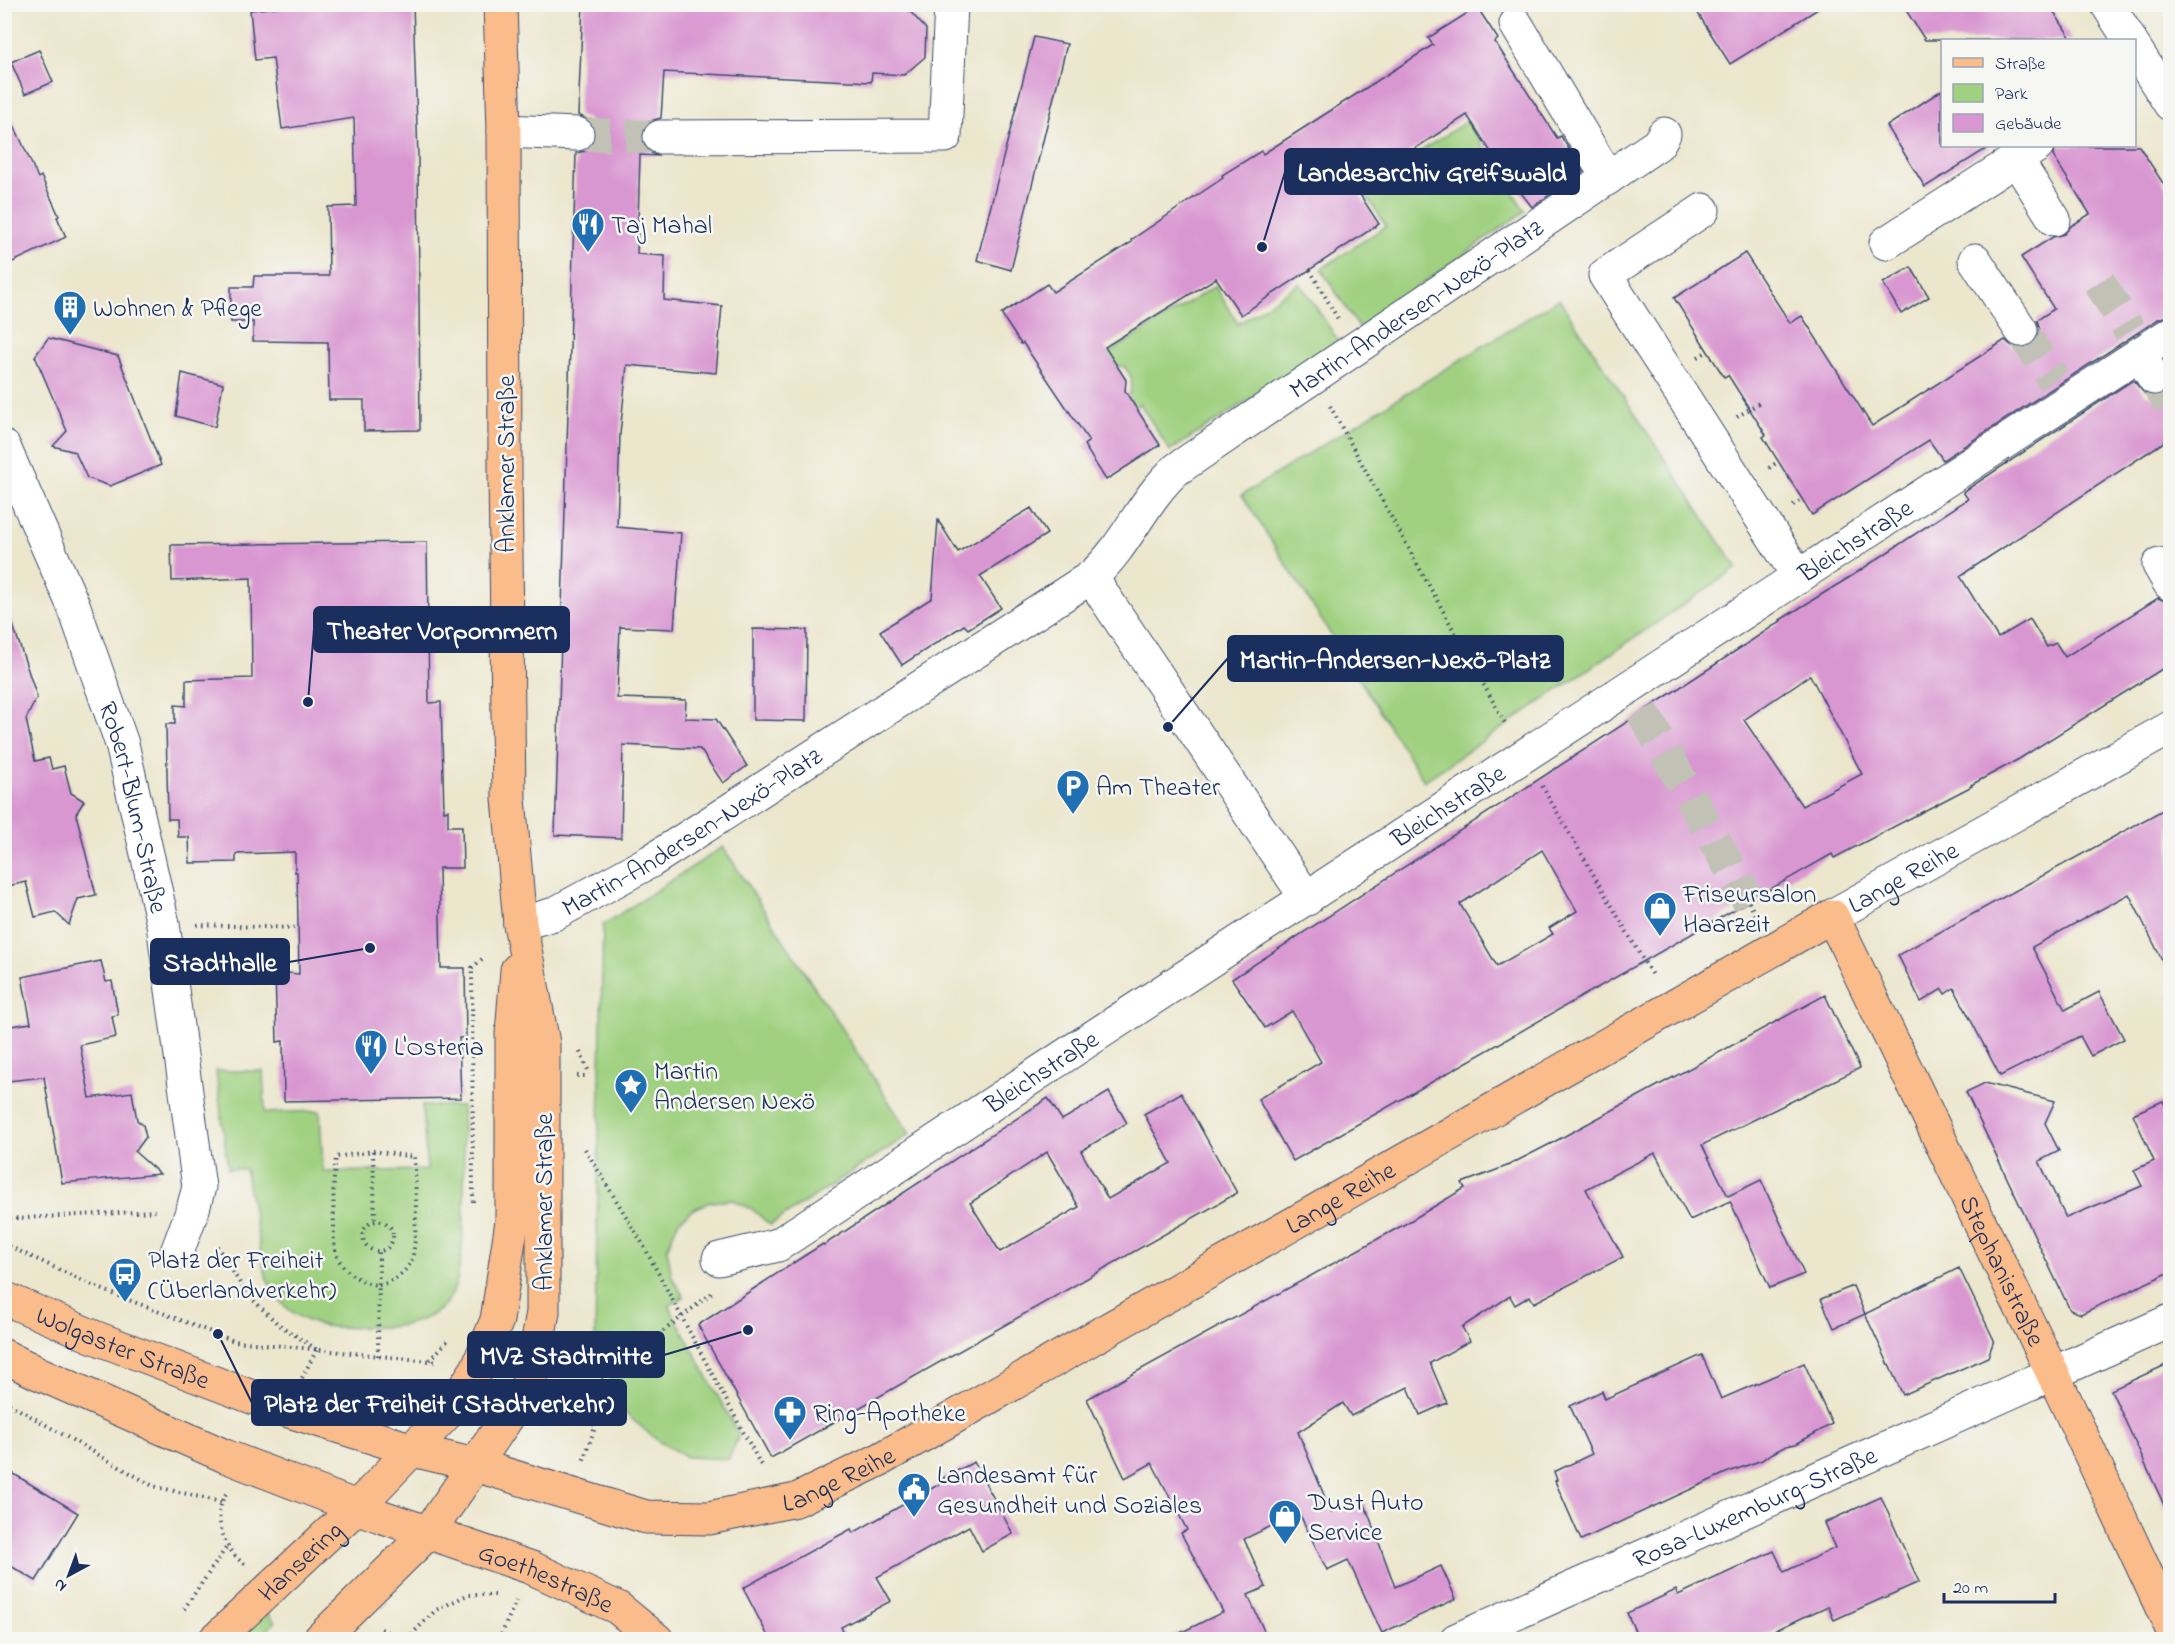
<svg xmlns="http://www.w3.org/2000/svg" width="2175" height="1644" font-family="'Indie Flower',sans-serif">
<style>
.green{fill:#a0d181;stroke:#5e8070;stroke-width:1.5}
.building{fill:#d997d1;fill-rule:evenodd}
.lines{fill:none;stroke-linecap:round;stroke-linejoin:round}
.minor-tunnel{stroke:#c1c1b6;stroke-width:33;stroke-dasharray:33 16;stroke-linecap:butt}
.minor-casing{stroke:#3a4a6e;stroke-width:35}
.major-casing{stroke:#3a4a6e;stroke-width:35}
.path{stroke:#3a4a6e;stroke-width:4;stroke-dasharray:1.5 4.5;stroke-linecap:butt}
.minor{stroke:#fff;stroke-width:33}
.major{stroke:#fabc8b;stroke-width:33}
.labels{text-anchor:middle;stroke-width:5;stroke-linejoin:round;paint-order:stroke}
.poi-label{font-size:26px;fill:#1b2f5e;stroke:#f6f6f2;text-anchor:start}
.street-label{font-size:26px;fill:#1b2f5e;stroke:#f6f6f2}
.leader{fill:none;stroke:#1b2f5e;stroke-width:2}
.callout-dot{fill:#1b2f5e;stroke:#f6f6f2;stroke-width:2}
.callout{fill:#1b2f5e;stroke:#1b2f5e;stroke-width:2}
.callout-label{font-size:27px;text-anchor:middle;font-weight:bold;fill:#fff}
</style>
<rect width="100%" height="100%" fill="#f6f6f2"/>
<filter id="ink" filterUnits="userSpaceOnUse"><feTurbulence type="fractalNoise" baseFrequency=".0167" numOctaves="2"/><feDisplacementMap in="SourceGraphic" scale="12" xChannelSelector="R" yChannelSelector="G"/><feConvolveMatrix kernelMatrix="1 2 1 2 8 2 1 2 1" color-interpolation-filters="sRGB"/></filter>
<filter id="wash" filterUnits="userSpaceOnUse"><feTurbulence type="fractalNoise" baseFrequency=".008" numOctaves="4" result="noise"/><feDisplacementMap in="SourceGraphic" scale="24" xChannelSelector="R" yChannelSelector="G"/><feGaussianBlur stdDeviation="1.35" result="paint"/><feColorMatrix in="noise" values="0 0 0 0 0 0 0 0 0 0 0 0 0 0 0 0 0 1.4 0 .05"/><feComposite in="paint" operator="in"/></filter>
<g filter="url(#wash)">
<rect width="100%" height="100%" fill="#ebe6cc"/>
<g class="green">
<path d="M1467,121L1525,211L1359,328L1321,269L1386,226L1362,189Z"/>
<path d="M1300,283L1339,342L1170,451L1140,404L1132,408L1125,397L1130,393L1132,378L1125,367L1112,365L1101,358L1215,286L1238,324Z"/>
<path d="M1559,299L1737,568L1424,781L1242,495Z"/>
<path d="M723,847L910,1134L770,1225L752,1209L733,1200L710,1202L692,1210L678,1222L667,1249L672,1277L684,1297L669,1306L739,1435L729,1459L686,1457L658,1441L619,1408L595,1336L603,925Z"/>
<path d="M216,1071H263L265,1113L320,1111L323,1172L427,1170L422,1106H462C463,1149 471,1267 449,1299C434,1321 401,1328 376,1327C354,1327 328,1330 308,1321C266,1302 264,1270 257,1231C253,1210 249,1190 245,1169H228Z"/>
<path d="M264,1610L275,1622L257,1639L232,1640Z"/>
</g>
<g id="blocks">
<g class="building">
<path d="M305,4H413L418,157L420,430L364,431V400H329L328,342L253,341V322H231V287H253L254,276H329L328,207L356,206L354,118L282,129L273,58L255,60L250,10Z"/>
<path d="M583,4H875V7L907,8L926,29L925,57L904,75L872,73L871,82L664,72L661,118L650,121L644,128L641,136L644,147L651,153L659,156L640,155L637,254L665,256L664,300L722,306L716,373L627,365L620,434L617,527L681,533L674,629L620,627L617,698L686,700L685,718L716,719L747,766L723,783L700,749L623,745L621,838L555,835L576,153L585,151L592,144L596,134L593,125L587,119L578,115Z"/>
<path d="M1692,4H1826L1730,64Z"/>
<path d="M1902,4H2049L2072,40H1925Z"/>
<path d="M1477,7L1498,39L1495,42L1557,138L1561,136L1583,172L1532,207L1496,160L1467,115L1355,187L1379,224L1241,315L1216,278L1105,347L1126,380L1125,391L1160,445L1106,480L1084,445L1089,441L1023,343L1021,344L1001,314L1047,284L1053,292L1132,242L1131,240L1223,178L1222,175L1261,151L1263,154L1433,45L1428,38Z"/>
<path d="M1034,37L1067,44L1011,270L977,260Z"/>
<path d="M39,50L53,82L25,94L11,62Z"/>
<path d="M1942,90V146H1991L1925,187L1887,126Z"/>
<path d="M4,103L38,178L41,176L59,216L57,217L66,237L4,266Z"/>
<path d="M2056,146H2139L2170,194V316L2160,318L1943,460L1929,440L1812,515L1763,437L1766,435L1728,375L1724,377L1674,298L1745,253L1790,323L1802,316L1872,426L2005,340L2012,346L2021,349L2031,346L2037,339L2040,330L2037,320L2054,309L2021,257L2053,237L2064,234L2071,226L2090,214L2053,156Z"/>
<path d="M1911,267L1929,297L1901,314L1883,283Z"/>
<path d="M48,338L118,356L161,465L110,486L87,478L75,452L53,446L67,431L35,356Z"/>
<path d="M182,373L223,384L215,427L176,416Z"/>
<path d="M2133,380L2145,394L2154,397L2163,394L2170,387V438L1960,576L1998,638L2030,619L2047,647L2056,643L2065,657L2158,598L2170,603V664L2019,759L1971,785L1972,786L1834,858L1832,854L1293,1161L1258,1099L1321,1062L1292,1011L1265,1028L1232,979L1716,664L1781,621L1780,620L1850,577L1968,499L1963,492ZM1810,675L1862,774L1802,806L1744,720ZM1542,850L1577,911L1549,928L1553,934L1497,966L1460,904Z"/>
<path d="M1031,508L1047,534L980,576L1001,608L968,629L964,625L902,665L880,631L932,598L938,520L958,552Z"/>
<path d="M427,542L429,703L441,702L444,811L448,810V826H462L463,868H439L441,968H465L466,1038H459L461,1098L284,1101L283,1041L277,1042L275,972L299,974L297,872H295V852L236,854V862L190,863L189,837H178L177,819H168L166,724H175V705L186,706V680L252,678L251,578L172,581L171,545Z"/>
<path d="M10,616L37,697L26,719L35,761L49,758L52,769L64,766L71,793L84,801L76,814L96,895L78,899L69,925L55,912L35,917L26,882L4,887V617Z"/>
<path d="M753,629L807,630L806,721L753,720Z"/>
<path d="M2170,806V976L2129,894L2032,947L2065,1010L2099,992L2124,1039L2091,1056L2080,1036L2000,1076L1954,988L1945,994L1942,989L1921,1002L1898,955Z"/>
<path d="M101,961L106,982L112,981L118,1015L112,1016L116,1037L80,1045L90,1098L132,1092L137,1120L143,1125L146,1137L135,1152L160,1174L62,1183L44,1077L8,1081L4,1054V1027L31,1023L22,977Z"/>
<path d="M1825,995L1860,1068L1702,1145L1728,1196L1761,1180L1804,1274L1770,1288L1730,1201L1690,1220L1655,1153L1586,1189L1623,1257L1534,1303L1530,1296L1515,1305L1510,1296L1462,1327L1470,1341L1430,1363L1447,1403L1420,1415L1408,1387L1351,1416L1343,1403L1298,1432L1331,1512L1363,1499L1395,1587L1441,1566L1456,1599L1382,1633L1348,1560L1327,1570L1299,1513L1244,1539L1266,1587L1248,1595L1268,1640H1166L1223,1612L1181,1533L1187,1530L1152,1463L1125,1478L1087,1399L1405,1224L1465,1188L1462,1183L1507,1166L1552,1143Z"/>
<path d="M1985,1083L2055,1101L2045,1123L2059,1151L2039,1161L2066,1218L2142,1186L2134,1170L2154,1161L2133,1114L2163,1101L2170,1116V1272L2081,1314L2070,1310L1966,1092Z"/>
<path d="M1109,1092L1127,1123L1081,1151L1108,1199L1171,1163L1144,1114L1181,1093L1237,1193L771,1458L698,1325L804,1256L823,1244L824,1245L1048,1098L1062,1120ZM1047,1152L1079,1207L1000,1252L970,1203Z"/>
<path d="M1959,1268L1994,1340L1988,1357L1903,1395L1865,1314L1834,1328L1821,1299L1853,1286L1865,1314Z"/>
<path d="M1702,1355L1721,1399L1804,1363L1832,1424L1796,1444L1786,1446L1769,1455L1762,1460L1726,1473L1581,1540L1555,1481L1557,1480L1554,1472L1592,1454L1570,1406L1602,1391L1605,1399Z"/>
<path d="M2170,1363V1518L2111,1390Z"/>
<path d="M974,1462L1013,1534L982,1551L969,1526L877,1577L891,1601L841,1627L847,1640H770L743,1588L851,1529L853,1533L945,1481L943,1478Z"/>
<path d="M4,1468L78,1513L36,1581L4,1562Z"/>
<path d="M1881,1497L1919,1582L1834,1620L1828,1606L1754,1640H1639L1627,1613L1676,1590L1678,1595L1774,1551L1784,1572L1835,1548L1824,1523Z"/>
</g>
</g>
</g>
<g filter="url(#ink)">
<use href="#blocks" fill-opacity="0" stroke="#3a4a6e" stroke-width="1.5"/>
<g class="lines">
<g class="minor-tunnel">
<path d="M577,134L660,137"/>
<path d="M2099,282L2130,331"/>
<path d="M2021,330L2054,380"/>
<path d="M2154,378L2170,404"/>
<path d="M1642,711L1749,902"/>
</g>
<defs>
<g id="minor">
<path d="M2107,4L2130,40"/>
<path d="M1516,24L1608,178"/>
<path d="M2134,47L2170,104"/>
<path d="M504,131L577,134"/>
<path d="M660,137L945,136L951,4"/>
<path d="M2016,159L2054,219"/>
<path d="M1703,210L1605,275L1799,577"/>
<path d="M1886,243L2037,146"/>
<path d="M1975,260L2021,330"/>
<path d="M2139,354L2154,378"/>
<path id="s1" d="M4,447L74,607L122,744L163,924L199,1187L193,1209L177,1252"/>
<path d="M2159,565L2170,584"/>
<path d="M1091,577L1307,899"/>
<path id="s2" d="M1832,916L2170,728"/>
<path id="s3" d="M520,924L554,914L651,861L1091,577C1127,546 1142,500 1177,469L1658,144L1664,134"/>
<path id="s4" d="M719,1259L778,1245C1240,938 1707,638 2170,334"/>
<path id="s5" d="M1456,1640L2170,1321"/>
</g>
<g id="major">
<path id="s6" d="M4,1298L94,1337L286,1410L413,1450L475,1465L646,1517L709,1518L796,1500L881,1459L1832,916L2053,1374L2170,1625"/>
<path id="s7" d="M4,1356L38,1373L225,1456L380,1516L532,1568L618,1608L657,1640"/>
<path id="s8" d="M215,1640L357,1507L449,1411L477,1369L497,1320L512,1221V1034L517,970"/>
<path d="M319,1640L428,1533L475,1465L517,1403L531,1379L543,1312V1043L520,924L509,798L505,469L504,131L500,4"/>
</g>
</defs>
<use href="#minor" class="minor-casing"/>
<use href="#major" class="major-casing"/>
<g class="path">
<path d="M1310,270L1338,319"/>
<path d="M1698,357L1708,351"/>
<path d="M1330,406L1506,725"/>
<path d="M1737,417L1759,403"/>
<path d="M1769,468L1779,461"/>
<path d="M1793,505L1803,499"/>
<path d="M1542,786L1653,977"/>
<path d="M1749,902L1757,919"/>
<path d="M197,925L298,928"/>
<path d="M580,1052L589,1072"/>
<path d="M577,1076H588"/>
<path d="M585,1149L641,1241L762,1467"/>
<path d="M373,1151L414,1157C416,1176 418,1246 411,1262C406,1272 389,1285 378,1285C359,1283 338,1268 335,1249C333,1241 334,1233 334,1226C333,1202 333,1180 336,1157Z"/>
<path d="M373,1151L375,1221"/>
<path d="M473,1202L472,968L482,959"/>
<path d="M4,1219L155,1211"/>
<circle cx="378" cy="1236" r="15"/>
<path d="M4,1244L101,1289L234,1341L439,1362"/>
<path d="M217,1246L246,1293L278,1324L316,1349"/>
<path d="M378,1356L379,1251"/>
<path d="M430,1360L449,1339"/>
<path d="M302,1378L317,1349"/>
<path d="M564,1388L582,1402L595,1427L583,1462"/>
<path d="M4,1401L153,1486L221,1502"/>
<path d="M582,1402L605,1377L712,1293"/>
<path d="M226,1494C211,1514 224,1552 245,1564"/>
<path d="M184,1609L228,1545"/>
<path d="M381,1629L408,1640"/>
<path d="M407,1639L436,1610L467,1595H495"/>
<path d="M499,1640L516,1601"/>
</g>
<use href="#minor" class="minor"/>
<use href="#major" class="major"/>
</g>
</g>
<defs>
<symbol id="restaurant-pin" viewBox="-11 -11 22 30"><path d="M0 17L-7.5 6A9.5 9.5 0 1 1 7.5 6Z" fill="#1f6fb2" stroke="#f6f6f2"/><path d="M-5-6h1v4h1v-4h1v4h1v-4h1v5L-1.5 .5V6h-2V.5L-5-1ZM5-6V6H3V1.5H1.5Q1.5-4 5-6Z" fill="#fff"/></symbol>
<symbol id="building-pin" viewBox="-11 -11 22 30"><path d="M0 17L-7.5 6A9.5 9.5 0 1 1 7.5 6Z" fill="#1f6fb2" stroke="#f6f6f2"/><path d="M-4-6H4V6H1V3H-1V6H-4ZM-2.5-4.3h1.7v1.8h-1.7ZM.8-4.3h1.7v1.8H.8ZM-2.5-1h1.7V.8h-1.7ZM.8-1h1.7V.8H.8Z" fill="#fff"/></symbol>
<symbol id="parking-pin" viewBox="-11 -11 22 30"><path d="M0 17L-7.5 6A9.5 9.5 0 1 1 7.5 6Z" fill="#1f6fb2" stroke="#f6f6f2"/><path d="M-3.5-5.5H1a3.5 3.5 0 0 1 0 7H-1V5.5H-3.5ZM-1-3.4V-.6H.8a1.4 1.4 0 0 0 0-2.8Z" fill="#fff"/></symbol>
<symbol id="shop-pin" viewBox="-11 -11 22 30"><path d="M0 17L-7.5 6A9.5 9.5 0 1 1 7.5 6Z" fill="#1f6fb2" stroke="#f6f6f2"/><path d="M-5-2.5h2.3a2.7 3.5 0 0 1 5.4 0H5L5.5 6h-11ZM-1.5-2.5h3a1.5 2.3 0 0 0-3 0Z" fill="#fff"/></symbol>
<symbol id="sight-pin" viewBox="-11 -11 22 30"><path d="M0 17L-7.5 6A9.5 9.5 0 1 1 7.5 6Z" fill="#1f6fb2" stroke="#f6f6f2"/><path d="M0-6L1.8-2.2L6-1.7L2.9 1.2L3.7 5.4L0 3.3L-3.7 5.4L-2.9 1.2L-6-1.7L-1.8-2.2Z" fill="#fff"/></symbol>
<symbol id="bus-pin" viewBox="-11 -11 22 30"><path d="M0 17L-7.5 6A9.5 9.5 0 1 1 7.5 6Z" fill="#1f6fb2" stroke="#f6f6f2"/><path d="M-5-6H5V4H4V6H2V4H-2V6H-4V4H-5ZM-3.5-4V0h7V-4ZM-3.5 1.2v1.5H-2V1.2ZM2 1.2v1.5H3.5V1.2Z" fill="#fff"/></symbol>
<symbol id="pharmacy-pin" viewBox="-11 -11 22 30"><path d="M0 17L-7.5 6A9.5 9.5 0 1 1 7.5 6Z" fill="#1f6fb2" stroke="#f6f6f2"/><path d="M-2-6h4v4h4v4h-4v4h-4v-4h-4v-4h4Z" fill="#fff"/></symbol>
<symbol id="civic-pin" viewBox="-11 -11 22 30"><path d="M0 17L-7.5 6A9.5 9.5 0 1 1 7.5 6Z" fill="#1f6fb2" stroke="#f6f6f2"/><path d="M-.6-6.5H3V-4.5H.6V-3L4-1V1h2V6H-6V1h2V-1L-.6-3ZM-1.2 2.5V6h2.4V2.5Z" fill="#fff"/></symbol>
</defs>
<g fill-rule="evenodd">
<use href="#restaurant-pin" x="569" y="205" width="38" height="52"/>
<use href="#building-pin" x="51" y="288" width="38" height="52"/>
<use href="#parking-pin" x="1054" y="767" width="38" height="52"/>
<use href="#shop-pin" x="1641" y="889" width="38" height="52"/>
<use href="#restaurant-pin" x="352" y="1027" width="38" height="52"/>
<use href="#sight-pin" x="612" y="1066" width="38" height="52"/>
<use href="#bus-pin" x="106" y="1255" width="38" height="52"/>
<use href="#pharmacy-pin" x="771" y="1393" width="38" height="52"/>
<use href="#civic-pin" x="895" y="1470" width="38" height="52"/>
<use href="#shop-pin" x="1266" y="1497" width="38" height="52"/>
</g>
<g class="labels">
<g class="poi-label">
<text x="611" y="233">Taj Mahal</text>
<text x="93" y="316">Wohnen &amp; Pflege</text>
<text x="1096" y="795">Am Theater</text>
<text x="1683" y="902">Friseursalon<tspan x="1683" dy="30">Haarzeit</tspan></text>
<text x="394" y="1055">L'Osteria</text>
<text x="654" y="1079">Martin<tspan x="654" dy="30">Andersen Nexö</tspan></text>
<text x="148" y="1268">Platz der Freiheit<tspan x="148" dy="30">(Überlandverkehr)</tspan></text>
<text x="813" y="1421">Ring-Apotheke</text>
<text x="937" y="1483">Landesamt für<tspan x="937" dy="30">Gesundheit und Soziales</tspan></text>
<text x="1308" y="1510">Dust Auto<tspan x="1308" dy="30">Service</tspan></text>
</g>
<g class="street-label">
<text dy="9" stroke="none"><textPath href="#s3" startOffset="1096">Martin-Andersen-Nexö-Platz</textPath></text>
<text transform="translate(505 464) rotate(-90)" y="9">Anklamer Straße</text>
<text dy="9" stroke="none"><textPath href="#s4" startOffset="1348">Bleichstraße</textPath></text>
<text dy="9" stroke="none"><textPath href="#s4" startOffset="862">Bleichstraße</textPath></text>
<text dy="9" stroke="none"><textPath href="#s1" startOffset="384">Robert-Blum-Straße</textPath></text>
<text dy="9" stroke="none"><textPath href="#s3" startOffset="196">Martin-Andersen-Nexö-Platz</textPath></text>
<text dy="9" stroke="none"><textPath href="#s2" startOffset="81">Lange Reihe</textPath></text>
<text dy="9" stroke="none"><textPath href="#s4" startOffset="376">Bleichstraße</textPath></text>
<text dy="9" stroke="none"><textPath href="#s6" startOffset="1454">Lange Reihe</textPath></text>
<text transform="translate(543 1202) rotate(-90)" y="9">Anklamer Straße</text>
<text dy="9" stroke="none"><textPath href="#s6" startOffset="2414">Stephanistraße</textPath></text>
<text dy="9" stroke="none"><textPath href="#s6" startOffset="129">Wolgaster Straße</textPath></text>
<text dy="9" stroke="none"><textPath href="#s6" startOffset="878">Lange Reihe</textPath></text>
<text dy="9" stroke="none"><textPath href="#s5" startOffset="327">Rosa-Luxemburg-Straße</textPath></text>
<text dy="9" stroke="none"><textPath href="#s8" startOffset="116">Hansering</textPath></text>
<text dy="9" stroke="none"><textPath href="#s7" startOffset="586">Goethestraße</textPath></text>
</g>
</g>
<path class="leader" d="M1262 247L1285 172M308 702L314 629M1168 727L1228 658M370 948L289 962M748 1330L664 1355M218 1334L252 1403"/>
<g class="callout-dot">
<circle cx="1262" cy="247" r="6"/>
<circle cx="308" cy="702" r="6"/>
<circle cx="1168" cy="727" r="6"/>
<circle cx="370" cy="948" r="6"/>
<circle cx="748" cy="1330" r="6"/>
<circle cx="218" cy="1334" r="6"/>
</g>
<g class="callout">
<rect x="1285" y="149" width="294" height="45" rx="6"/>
<rect x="314" y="607" width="255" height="45" rx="6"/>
<rect x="1228" y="636" width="335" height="45" rx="6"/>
<rect x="151" y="939" width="138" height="45" rx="6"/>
<rect x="468" y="1332" width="196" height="45" rx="6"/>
<rect x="252" y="1380" width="374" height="45" rx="6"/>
</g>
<g class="callout-label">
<text x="1432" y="181">Landesarchiv Greifswald</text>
<text x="442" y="639">Theater Vorpommern</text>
<text x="1395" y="668">Martin-Andersen-Nexö-Platz</text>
<text x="220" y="971">Stadthalle</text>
<text x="566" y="1364">MVZ Stadtmitte</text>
<text x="439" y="1412">Platz der Freiheit (Stadtverkehr)</text>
</g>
<rect width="2175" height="1644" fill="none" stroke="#f6f6f2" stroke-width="24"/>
<rect x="1941" y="39" width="195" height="108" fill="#f6f6f2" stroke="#9ea6b7" stroke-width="1.5"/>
<rect x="1953" y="58" width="30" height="9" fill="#fabc8b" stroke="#9ea6b7" stroke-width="1.5"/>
<text x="1995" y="69" font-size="18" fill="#1b2f5e">Straße</text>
<rect x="1953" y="84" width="30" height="18" fill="#a0d181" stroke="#9ea6b7" stroke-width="1.5"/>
<text x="1995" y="99" font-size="18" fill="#1b2f5e">Park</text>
<rect x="1953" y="114" width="30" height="18" fill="#d997d1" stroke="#9ea6b7" stroke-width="1.5"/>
<text x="1995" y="129" font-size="18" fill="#1b2f5e">Gebäude</text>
<g transform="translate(69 1575) rotate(221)" stroke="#f6f6f2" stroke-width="4.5" paint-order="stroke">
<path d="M0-4.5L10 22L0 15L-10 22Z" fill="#1b2f5e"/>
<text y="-9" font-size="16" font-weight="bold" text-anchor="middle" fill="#1b2f5e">N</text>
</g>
<path d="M1944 1593v9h111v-9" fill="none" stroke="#1b2f5e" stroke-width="3"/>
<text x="1953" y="1593" font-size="18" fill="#1b2f5e" stroke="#f6f6f2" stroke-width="4.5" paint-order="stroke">20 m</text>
</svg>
